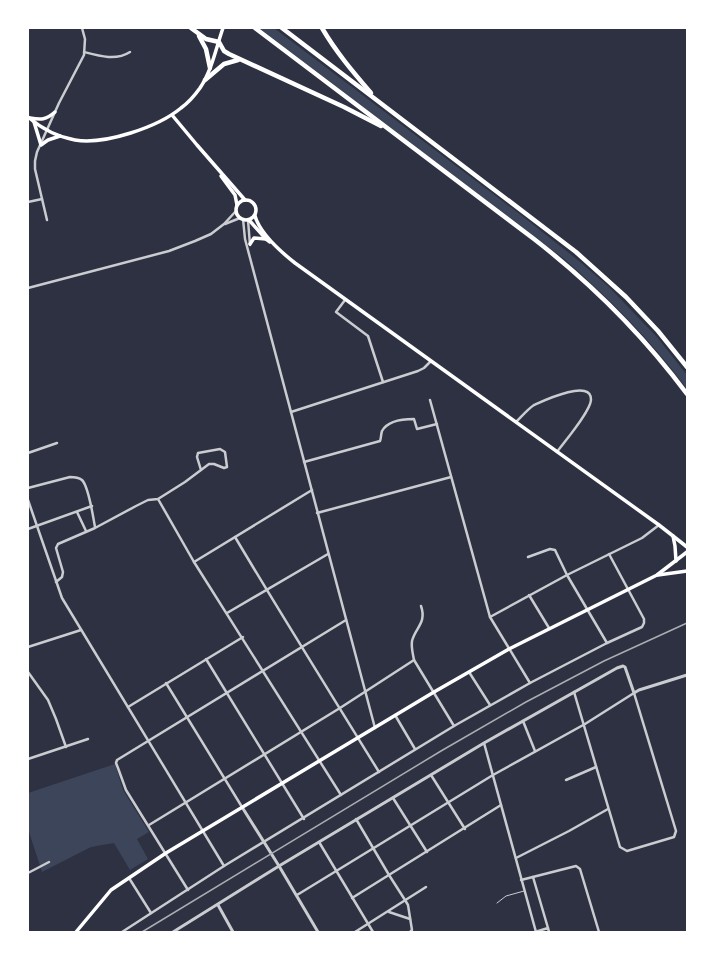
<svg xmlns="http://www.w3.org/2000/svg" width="715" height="960" font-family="'Noto Sans',sans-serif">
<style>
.green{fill:#3c4559}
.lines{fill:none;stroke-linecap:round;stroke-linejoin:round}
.service{stroke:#caccd0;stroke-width:1}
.minor{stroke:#caccd0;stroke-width:2.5}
.tertiary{stroke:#caccd0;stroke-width:3}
.secondary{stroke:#fff;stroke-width:3.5}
.primary{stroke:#fff;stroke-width:3.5}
.motorway{stroke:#fff;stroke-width:4.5}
.rail{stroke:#abadb3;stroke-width:1.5}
</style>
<rect width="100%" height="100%" fill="#2d3142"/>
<g class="green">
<path d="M259,28H274L521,215L579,261L608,286L657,337L687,375V389C651,340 609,298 563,258Z"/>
<path d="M115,764L123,790L149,832L137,839L148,859L130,870L114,843L91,847L42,872L28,829V793Z"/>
</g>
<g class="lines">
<path class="service" d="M497,903L506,896L524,891"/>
<g class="minor">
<path d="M84,52C99,56 116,61 130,52"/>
<path d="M28,202L42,199"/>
<path d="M243,219L245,239L375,728"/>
<path d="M47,220L35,169V161L37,152L59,103L84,55L85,39L82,28"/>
<path d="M248,220L250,245"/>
<path d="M225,224L240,218"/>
<path d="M28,288L169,251L195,241L211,234L224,224L236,211"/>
<path d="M345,300L336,312L368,336L383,382"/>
<path d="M430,400L490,617L530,683"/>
<path d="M291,412L418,371L424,368L430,362"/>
<path d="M516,422C522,416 528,409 534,405C543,401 592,378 591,400C590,412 565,441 557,452"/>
<path d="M28,453L57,443"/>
<path d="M304,462L380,441C381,439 381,434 382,431C388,420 403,419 414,419L417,429L437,424"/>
<path d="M28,488L70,477C74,477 78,477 82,480C89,487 93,517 95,527"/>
<path d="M158,499L194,562L341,795"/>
<path d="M28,500L62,598L224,866"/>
<path d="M77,512L86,531"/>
<path d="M317,513L451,477"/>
<path d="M28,529L92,506"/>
<path d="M235,537C282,616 331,694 379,772"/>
<path d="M528,557L550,549L555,550L567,575L607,643"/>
<path d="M194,562L312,490"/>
<path d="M56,582L62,577L63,572L56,548L58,544L95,528L136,506L148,500L158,499L185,482L209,464H214L224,468L227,467L225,452L220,449L198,453L197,457L201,470"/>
<path d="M529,595L549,628"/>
<path d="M421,606C427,623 415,628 412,641C411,648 413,654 414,660L454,726"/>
<path d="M227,613L328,554"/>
<path d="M490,617L567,575L642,538L659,525"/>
<path d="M28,647L81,630"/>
<path d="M206,659L304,819"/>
<path d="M28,672L48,700L56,719L66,747"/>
<path d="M469,672L490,705"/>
<path d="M166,683L242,807"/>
<path d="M128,707L243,637"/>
<path d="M395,715L415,749"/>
<path d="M523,721L535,751"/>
<path d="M484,743L536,932"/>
<path d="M28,759L88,739"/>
<path d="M431,775L465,829"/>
<path d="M566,780L596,767"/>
<path d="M393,798L427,852"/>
<path d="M356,819L389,875L405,900L408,905L412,930L410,932"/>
<path d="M149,825L340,708L414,660"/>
<path d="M319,842L373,932"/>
<path d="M516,858L569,831L608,809"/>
<path d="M28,873L49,862"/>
<path d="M533,877L548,928"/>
<path d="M129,878L151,913"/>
<path d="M521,880L576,866L580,869L599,932"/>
<path d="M188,890L126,790L118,768L116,763L117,760L346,620"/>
<path d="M297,895L493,775L585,724L634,693L676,831L674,837L627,851L620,847L574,692"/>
<path d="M352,898L501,805"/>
<path d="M389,912L410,919"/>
<path d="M122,932L224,866L454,726L530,683L607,643L642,627L644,623V619L609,554"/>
<path d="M355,932L426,887"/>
<path d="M535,932L548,928L549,932"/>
</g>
<g class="tertiary">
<path d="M242,807L279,866L318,932"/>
<path d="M218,905L233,932"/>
<path d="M173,932L279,866L484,743L617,668L623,666L625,667L634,693L639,690L687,675"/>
</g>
<g class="secondary">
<path d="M172,115L197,145L245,200"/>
<path d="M221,176L235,195L237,205"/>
<circle cx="246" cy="210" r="10"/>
<path d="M255,216C260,233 281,252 295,263L659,525L687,547"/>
<path d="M249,220L266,239L270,242"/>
<path d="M250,244L254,238L266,239"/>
<path d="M673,536L675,546L676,561"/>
<path d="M658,575L687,571"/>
<path d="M76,932L111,890L166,853L434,692L509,649L657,575L687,552"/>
</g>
<g class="primary">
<path d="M28,117C41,128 58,137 75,140C105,145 158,127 181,108C188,103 195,95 200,88C212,70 216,48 223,28"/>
<path d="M30,118C41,120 46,120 55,112"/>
<path d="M34,122L41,145L48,140L60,136"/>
</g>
<g class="motorway">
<path d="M191,28L206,39L219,42L224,51L229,54L344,107L381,126"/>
<path d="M255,28L534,239C592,284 643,335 687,394"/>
<path d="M282,28L576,252L626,297L658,331L687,367"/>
<path d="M322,28C336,52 353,72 371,93"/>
<path d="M199,36L206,49L210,68"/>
<path d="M205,80L224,64L238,60"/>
</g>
<path class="rail" d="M142,932L441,751L526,702L604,661L687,623"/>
</g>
<rect width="715" height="960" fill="none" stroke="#ffffff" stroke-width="58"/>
</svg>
